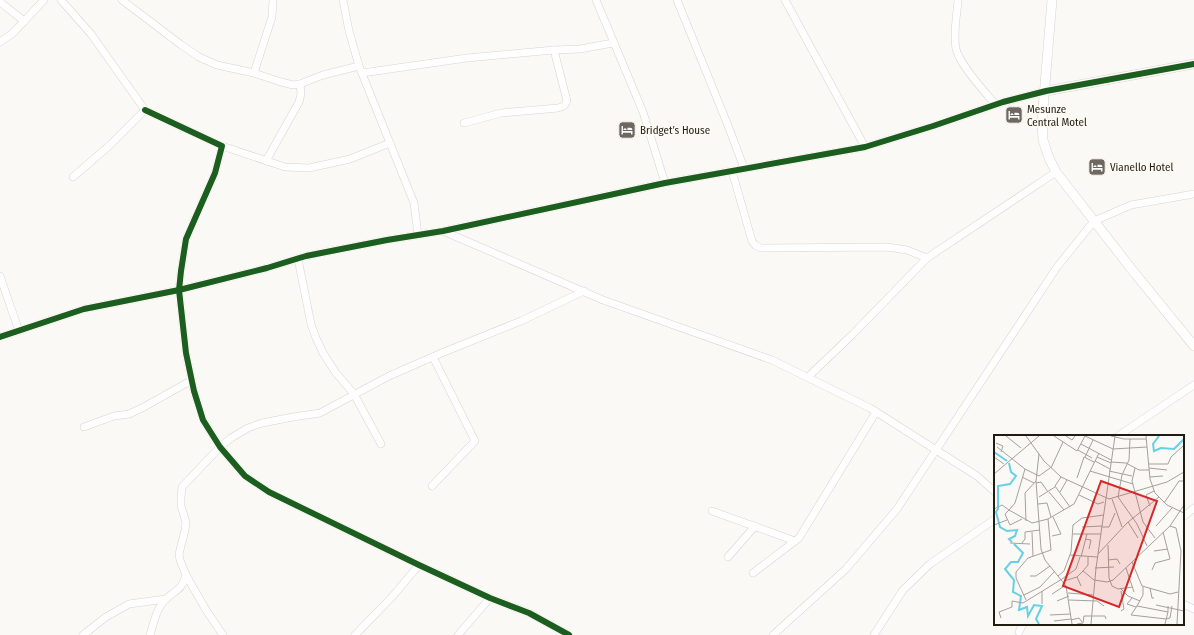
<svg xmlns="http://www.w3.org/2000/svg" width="1194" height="635" font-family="'Fira Sans Condensed',sans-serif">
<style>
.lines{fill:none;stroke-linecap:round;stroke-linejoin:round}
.minor-casing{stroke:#d8d4cd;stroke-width:8}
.tertiary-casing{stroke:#d8d4cd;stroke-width:10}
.minor{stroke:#fefefe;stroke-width:7}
.tertiary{stroke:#fefefe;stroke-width:9}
.cycleway-casing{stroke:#fdfaf4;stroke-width:8}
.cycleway{stroke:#1b5e20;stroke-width:6}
.labels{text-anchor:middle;stroke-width:3;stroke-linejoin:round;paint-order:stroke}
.poi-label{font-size:11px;fill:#211c11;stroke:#fdfaf4;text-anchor:start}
.inset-river{fill:none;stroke:#68d0e4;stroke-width:2}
.inset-road{fill:none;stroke:#a4a19a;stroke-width:1}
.view{fill:#d62828;fill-opacity:0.15;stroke:#d62828;stroke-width:2}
.inset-edge{fill:none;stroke:#211c11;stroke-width:2}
</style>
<rect width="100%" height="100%" fill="#fbf9f6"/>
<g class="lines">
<defs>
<g id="minor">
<path d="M61,0L91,34L145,110L110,145L73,177"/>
<path d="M122,0L180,44L199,57L217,65L254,73L281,82L293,85L300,84L323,75L359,66"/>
<path d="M343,0L349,31L359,66L414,203L418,235"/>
<path d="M596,0L643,112L665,183"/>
<path d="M677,0L727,123L744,168"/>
<path d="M785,0L865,147"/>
<path d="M958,0C957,15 953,34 956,49C960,65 984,91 995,104"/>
<path d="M0,2L24,21"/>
<path d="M0,42L13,33L44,0"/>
<path d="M254,73L272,17L273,0"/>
<path d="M362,73L467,58L554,50L580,49L613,43"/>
<path d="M145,110L222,146L215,173L186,239L181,271L179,290L186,353L194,391L203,420L220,447L245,476L269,492L419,565L490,598L529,613L569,635"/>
<path d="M464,123L501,113L558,108L564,106L567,101L554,50"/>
<path d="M222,146L285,167L309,168L350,159L390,143"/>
<path d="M266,161L299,102L301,94L300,84"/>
<path d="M732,171L752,241L755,245L761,248L887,247L907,250L927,258"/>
<path d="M443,231L603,300L772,360L870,408L977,476L995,492"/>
<path d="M298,259L311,324L316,338L323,353L336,373L354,394L381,444"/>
<path d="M0,276L19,331"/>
<path d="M0,337L84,309L179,290L267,268L306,256L387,240L443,231L665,183L865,147L933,126L1003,102L1046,91"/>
<path d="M808,377L853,334L927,258L1056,172"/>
<path d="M84,427L114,416L129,414L142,408L192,380"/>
<path d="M1118,436L1194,385"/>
<path d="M432,486L475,441L433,357"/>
<path d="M712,511L795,541"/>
<path d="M1183,517L1194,508"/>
<path d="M728,557L755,526"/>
<path d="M753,573L799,538L876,412"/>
<path d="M1183,604L1194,609"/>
<path d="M1019,632L1023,624"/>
<path d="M83,635L106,617L129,604L166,599"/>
<path d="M150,635C153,625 155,614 161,605C170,591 182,593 186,575"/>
<path d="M223,635L206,610L186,575L180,560L179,554L185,530L186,522L181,506V497L182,487L220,447L231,438L248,428L262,423L293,417L320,413L389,376L444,352L521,321L584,291"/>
<path d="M355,635L392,597L419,565"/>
<path d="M458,635L490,598"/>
<path d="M773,635L846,569L897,509L1057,267L1094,221L1131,205L1194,194"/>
<path d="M874,635L903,590L930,564L995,519"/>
</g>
<g id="tertiary">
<path d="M1052,0L1042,121L1043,140L1049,158L1056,172L1133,271L1194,346"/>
<path d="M1046,91L1194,64"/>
</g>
</defs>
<use href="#minor" class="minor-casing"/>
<use href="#tertiary" class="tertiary-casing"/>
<use href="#minor" class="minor"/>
<use href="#tertiary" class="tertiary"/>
<defs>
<g id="cycleway">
<path d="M145,110L222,146L215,173L186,239L181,271L179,290L186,353L194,391L203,420L220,447L245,476L269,492L419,565L490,598L529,613L569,635"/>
<path d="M0,337L84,309L179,290L267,268L306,256L387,240L443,231L665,183L865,147L933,126L1003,102L1046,91L1194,64"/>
</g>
</defs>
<use href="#cycleway" class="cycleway-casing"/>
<use href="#cycleway" class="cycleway"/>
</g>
<defs>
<symbol id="hotel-square" viewBox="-11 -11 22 22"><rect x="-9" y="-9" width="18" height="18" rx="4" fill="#6d6961" stroke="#fdfaf4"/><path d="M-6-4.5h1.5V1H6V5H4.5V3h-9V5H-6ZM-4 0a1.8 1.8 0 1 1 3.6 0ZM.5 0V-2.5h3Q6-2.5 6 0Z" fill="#fff"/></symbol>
</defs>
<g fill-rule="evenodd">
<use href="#hotel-square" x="1004" y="105" width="20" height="20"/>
<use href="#hotel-square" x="617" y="120" width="20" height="20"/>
<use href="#hotel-square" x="1087" y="157" width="20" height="20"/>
</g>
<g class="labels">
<g class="poi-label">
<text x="1027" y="113">Mesunze<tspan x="1027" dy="13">Central Motel</tspan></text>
<text x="640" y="134">Bridget’s House</text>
<text x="1110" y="171">Vianello Hotel</text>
</g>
</g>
<g transform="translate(994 435)">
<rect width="190" height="190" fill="#fbf9f6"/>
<path class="inset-river" d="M165,1L159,9L160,16L167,13L180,14L190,4M0,17L13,26M15,28L17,37L22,41L16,49L4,51V74L2,77L6,92L13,96L23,95L21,101L15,104L18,107M20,109L29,118L24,127H17L11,134L20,145L19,157L27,161L25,175L33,172L34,181L40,170L48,171L42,184L45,189"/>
<path class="inset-road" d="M12,1L27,13M32,1L50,26L67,42L115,64L173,47L190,37M60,1L83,16L91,1M72,1L78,5L81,1M91,1L119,14L153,12M117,1L130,4H152M152,1L156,44L161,58L173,70L190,78M136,4L135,25L128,40L124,62L143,89L153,111M2,8L9,11L7,17M87,9L117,25M3,12L31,34L21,68L15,75L38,88L54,84L80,69L105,18M84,15L98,23M45,19L42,46L47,114L51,125L72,151L78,189M0,22L10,29M91,22L99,5M103,22L117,28M101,26L116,34M117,27L132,28L145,35H155M155,29H174L177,22L189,11M57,33L69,7M141,33L138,46L149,87L161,103M155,33L173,35M31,34L45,41L56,33M96,36L139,49M115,36L138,41M0,39L45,1M28,42L40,48M67,42L61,51L76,72M156,42L169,41M83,43L90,22L100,27M42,48L47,47L54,57M55,57L70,75M66,57L73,45M85,60L104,69L110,67M45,62L61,52M118,64L128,92M170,68L185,46H190M44,69L53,68L57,82M156,71L152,60L160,56M0,74L8,70L15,75M15,75L11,79L16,90L28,84M32,86L31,58L42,46M134,87L144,103M0,90L13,85M162,91L178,73M88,92L108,91M108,92H115L121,78M38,97L39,121M79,99H107M58,101L67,99L59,82M91,104L97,105L95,114M16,108L36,109M28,108L31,104V97L46,95M114,110L115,143L118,151L124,154L139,152M160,116L174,114M104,119L133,88L165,62M76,120L103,122M87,122L93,99M114,125L123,124L126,129M138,127L148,151L176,159L184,157M101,133L120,132M132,133L140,157M158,135L161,128L176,124L169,97M89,136L94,130V122M36,141H42L56,131M64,141L70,136L77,117L79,90L88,83L110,80M83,142L89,136L100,145L113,147L119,145L176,91M68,144L82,134L86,122M70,146L83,142L87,151M149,152V160L143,171L174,177V171M126,153L134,161L146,166M156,153L158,163H160M74,158L99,160M58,159L72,150M30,160L46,152L60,137M138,163L133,169L142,172M32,165L22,143V137L34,123L57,115L54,84M75,165L103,166L110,171M63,166L75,161M48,169V156M162,170L190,176M143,171L137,180L172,184L176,183L178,171M127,176L130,174L127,156M56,180L77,179M7,183L5,177L18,172V166L29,168L68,144M77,185L85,183L88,187M60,186L77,184M83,189L89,188L90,181H111L112,184M97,189L102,133L121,1M171,189L174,177M183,189L187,116L182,93L176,91L190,70"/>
<path class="view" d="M107,46L163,66L125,172L69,151Z"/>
<rect width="190" height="190" class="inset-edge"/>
</g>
</svg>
